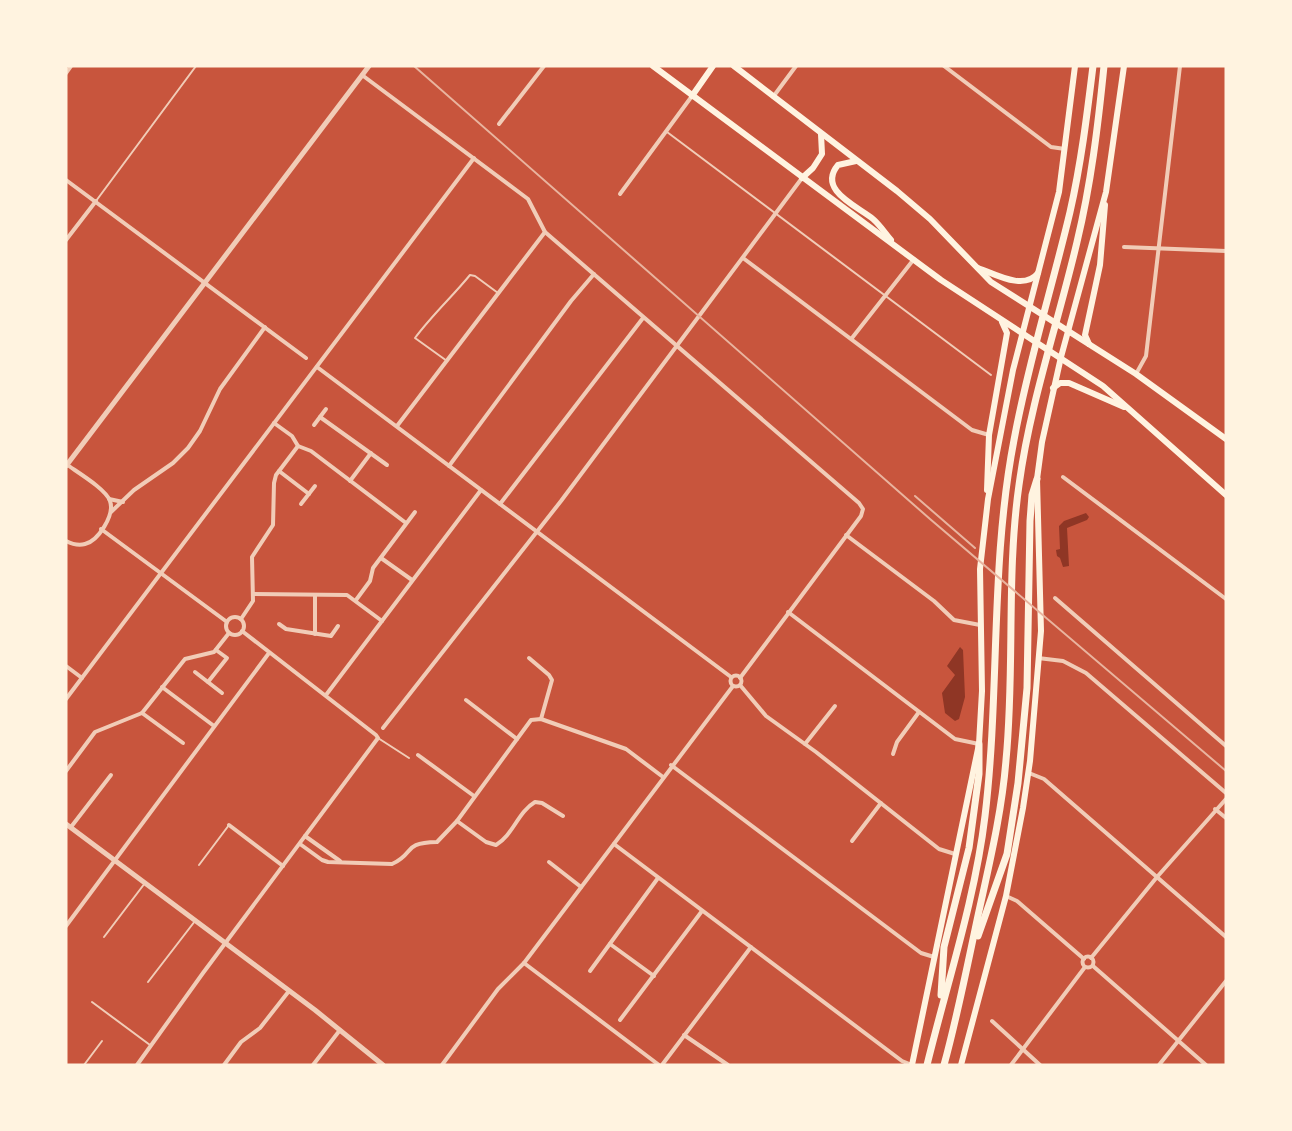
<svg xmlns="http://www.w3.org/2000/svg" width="1292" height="1131" font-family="'Noto Sans',sans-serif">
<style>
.water{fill:#8f3625}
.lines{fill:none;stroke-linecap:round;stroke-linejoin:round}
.service{stroke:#f1ccb7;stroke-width:2}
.minor{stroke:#f1ccb7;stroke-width:4}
.tertiary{stroke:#f1ccb7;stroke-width:5}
.primary{stroke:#fff3e0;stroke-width:6}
.trunk{stroke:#fff3e0;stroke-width:6}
.motorway{stroke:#fff3e0;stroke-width:7}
.rail{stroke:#e9b49f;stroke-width:2}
</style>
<rect width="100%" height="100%" fill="#c8553d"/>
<g class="water">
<path d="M1086,513L1089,517L1087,520L1067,528L1069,566L1063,567L1060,558L1057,556L1056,550L1060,549L1059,526L1064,521Z"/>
<path d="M960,647L963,650L965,697L959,719L955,721L945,713L942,693L955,675L947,666Z"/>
</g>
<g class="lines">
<g class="service">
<path d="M667,132L991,375"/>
<path d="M96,201L196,66"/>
<path d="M447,361L415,338C432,315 452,297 470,275L475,276L498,293"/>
<path d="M378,738L409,758"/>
<path d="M199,865L229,825"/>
<path d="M104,937L145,883"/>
<path d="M148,982L195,921"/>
<path d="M92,1002L150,1045"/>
<path d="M84,1065L102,1041"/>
</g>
<g class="minor">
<path d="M944,66L1051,147L1065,149"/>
<path d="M66,73L71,66"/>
<path d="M362,75L528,199L545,232L859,503L863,509L861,516L740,678"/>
<path d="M773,97L796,66"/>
<path d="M499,124L544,66"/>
<path d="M66,180L306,358"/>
<path d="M620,194L692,96"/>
<path d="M66,240L96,201"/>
<path d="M1124,247L1226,251"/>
<path d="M743,258L972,430L989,435"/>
<path d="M852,338L914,259"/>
<path d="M317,367L731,677"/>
<path d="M1136,374L1146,356L1180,66"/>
<path d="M320,417L387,465"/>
<path d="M274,423L292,436L298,446L311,451L406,523"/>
<path d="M314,425L326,409"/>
<path d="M397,426L545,232"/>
<path d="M66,464C77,472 106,489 110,501C115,515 98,541 85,544C78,546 72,544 66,541"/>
<path d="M449,466L571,301L594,274"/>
<path d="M279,471L309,494"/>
<path d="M1063,477L1226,599"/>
<path d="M350,481L371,453"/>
<path d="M109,499L123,502"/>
<path d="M301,504L315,486"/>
<path d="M500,504L643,318"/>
<path d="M111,512L134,490L173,463L188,448L200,431L220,389L265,327"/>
<path d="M101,529L227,622"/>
<path d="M846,535L934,601L954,620L980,625"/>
<path d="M381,558L412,580"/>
<path d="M254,594L347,595L382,621"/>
<path d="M1055,598L1226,746"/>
<path d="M356,600L370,581L373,568L415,512"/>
<path d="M788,612L955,739L979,744"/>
<circle cx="235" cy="626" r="9"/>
<path d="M241,619L253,601L252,557L273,525L274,483L276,475L298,446"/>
<path d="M279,624L286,629L331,636L338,626"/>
<path d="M315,634V595"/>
<path d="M529,658L549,675L552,680L541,719"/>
<path d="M1038,658L1063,661L1086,673L1226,793"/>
<path d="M66,666L82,678"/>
<path d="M195,672L222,693"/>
<circle cx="736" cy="681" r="5.5"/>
<path d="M208,682L227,658L216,650"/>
<path d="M740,685L766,716L816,752L939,849L955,854"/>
<path d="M162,687L214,726"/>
<path d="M326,695L481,490"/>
<path d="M66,699L474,158"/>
<path d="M466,700L517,739"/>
<path d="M142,713L183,743"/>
<path d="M383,728L561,501L802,178"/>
<path d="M805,744L835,706"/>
<path d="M893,754L897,742L919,712"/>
<path d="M418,755L474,796"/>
<path d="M671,765L921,953L934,957"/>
<path d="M66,771L95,732L142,713L185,659L214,652L229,633"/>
<path d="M1029,773L1044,779L1226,937"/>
<path d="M1215,809L1226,818"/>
<path d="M457,821L486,842L496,845C513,835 518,812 535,802L542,803L563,816"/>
<path d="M229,825L283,866"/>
<path d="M71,827L111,775"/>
<path d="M305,836L340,861"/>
<path d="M852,841L881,803"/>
<path d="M300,844L322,860L328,862L392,864C416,853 401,843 437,842L457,821L531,720L541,719L626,749L663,777"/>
<path d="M614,844L902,1061L912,1065"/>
<path d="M549,862L581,887"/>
<path d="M1006,896L1017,901L1084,959"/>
<path d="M66,926L269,653"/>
<path d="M610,944L654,976"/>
<circle cx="1088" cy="962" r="5.5"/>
<path d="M1091,958L1157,877L1226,799"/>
<path d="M524,963L659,1065"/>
<path d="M1093,966L1206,1065"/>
<path d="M590,971L658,878"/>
<path d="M620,1020L702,911"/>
<path d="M992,1021L1040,1065"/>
<path d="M684,1035L728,1065"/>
<path d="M137,1065L203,973L378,738L376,735L242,631"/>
<path d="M224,1065L241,1042L260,1028L289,991"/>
<path d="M313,1065L340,1030"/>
<path d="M442,1065L498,989L524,963L733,686"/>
<path d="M662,1065L751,947"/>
<path d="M1011,1065L1085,967"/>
<path d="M1159,1065L1226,981"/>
</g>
<g class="tertiary">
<path d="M66,466L369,66"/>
<path d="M66,824L315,1010L383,1065"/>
</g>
<g class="primary">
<path d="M1089,344L1085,335L1100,265L1105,205"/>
<path d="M987,490L989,435L1007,333L1002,322"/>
<path d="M912,1065L979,744L982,691L980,569L988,499L1013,370L1059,192L1075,66"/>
<path d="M961,1065L1006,896L1023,808L1030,761L1041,631L1037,479L1042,442L1061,357L1106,192L1124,66"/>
</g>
<g class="trunk">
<path d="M653,66L941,280L1103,386L1226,495"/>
<path d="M734,66L897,191L930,219L991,282L1136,374L1226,439"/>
<path d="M692,96L713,66"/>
<path d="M856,161L838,165C817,190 857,206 873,219C880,225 885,233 891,240"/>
<path d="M802,178L813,168L822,154L821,134"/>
<path d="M978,268C995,274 1024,291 1038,273"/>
<path d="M1053,388L1060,383H1069L1124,407"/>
</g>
<g class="motorway">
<path d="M978,936L1007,854L1018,783L1027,688L1030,521L1032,495L1037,479"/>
<path d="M941,995L944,947L969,848L979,774V744"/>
<path d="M927,1065C947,983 975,900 985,816C1000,691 990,564 1014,440C1028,363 1052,288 1070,212C1081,164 1087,115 1093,66"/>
<path d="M944,1065C958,1014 968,962 979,911C990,861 1002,811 1006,760C1015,669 1006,576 1019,485C1030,403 1058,323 1077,242C1091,184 1098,126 1104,66"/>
</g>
<g class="rail">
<path d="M414,66L930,519L1226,771"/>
<path d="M915,496L975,548"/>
</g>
</g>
<rect width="1292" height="1131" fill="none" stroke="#fff3e0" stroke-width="135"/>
</svg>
